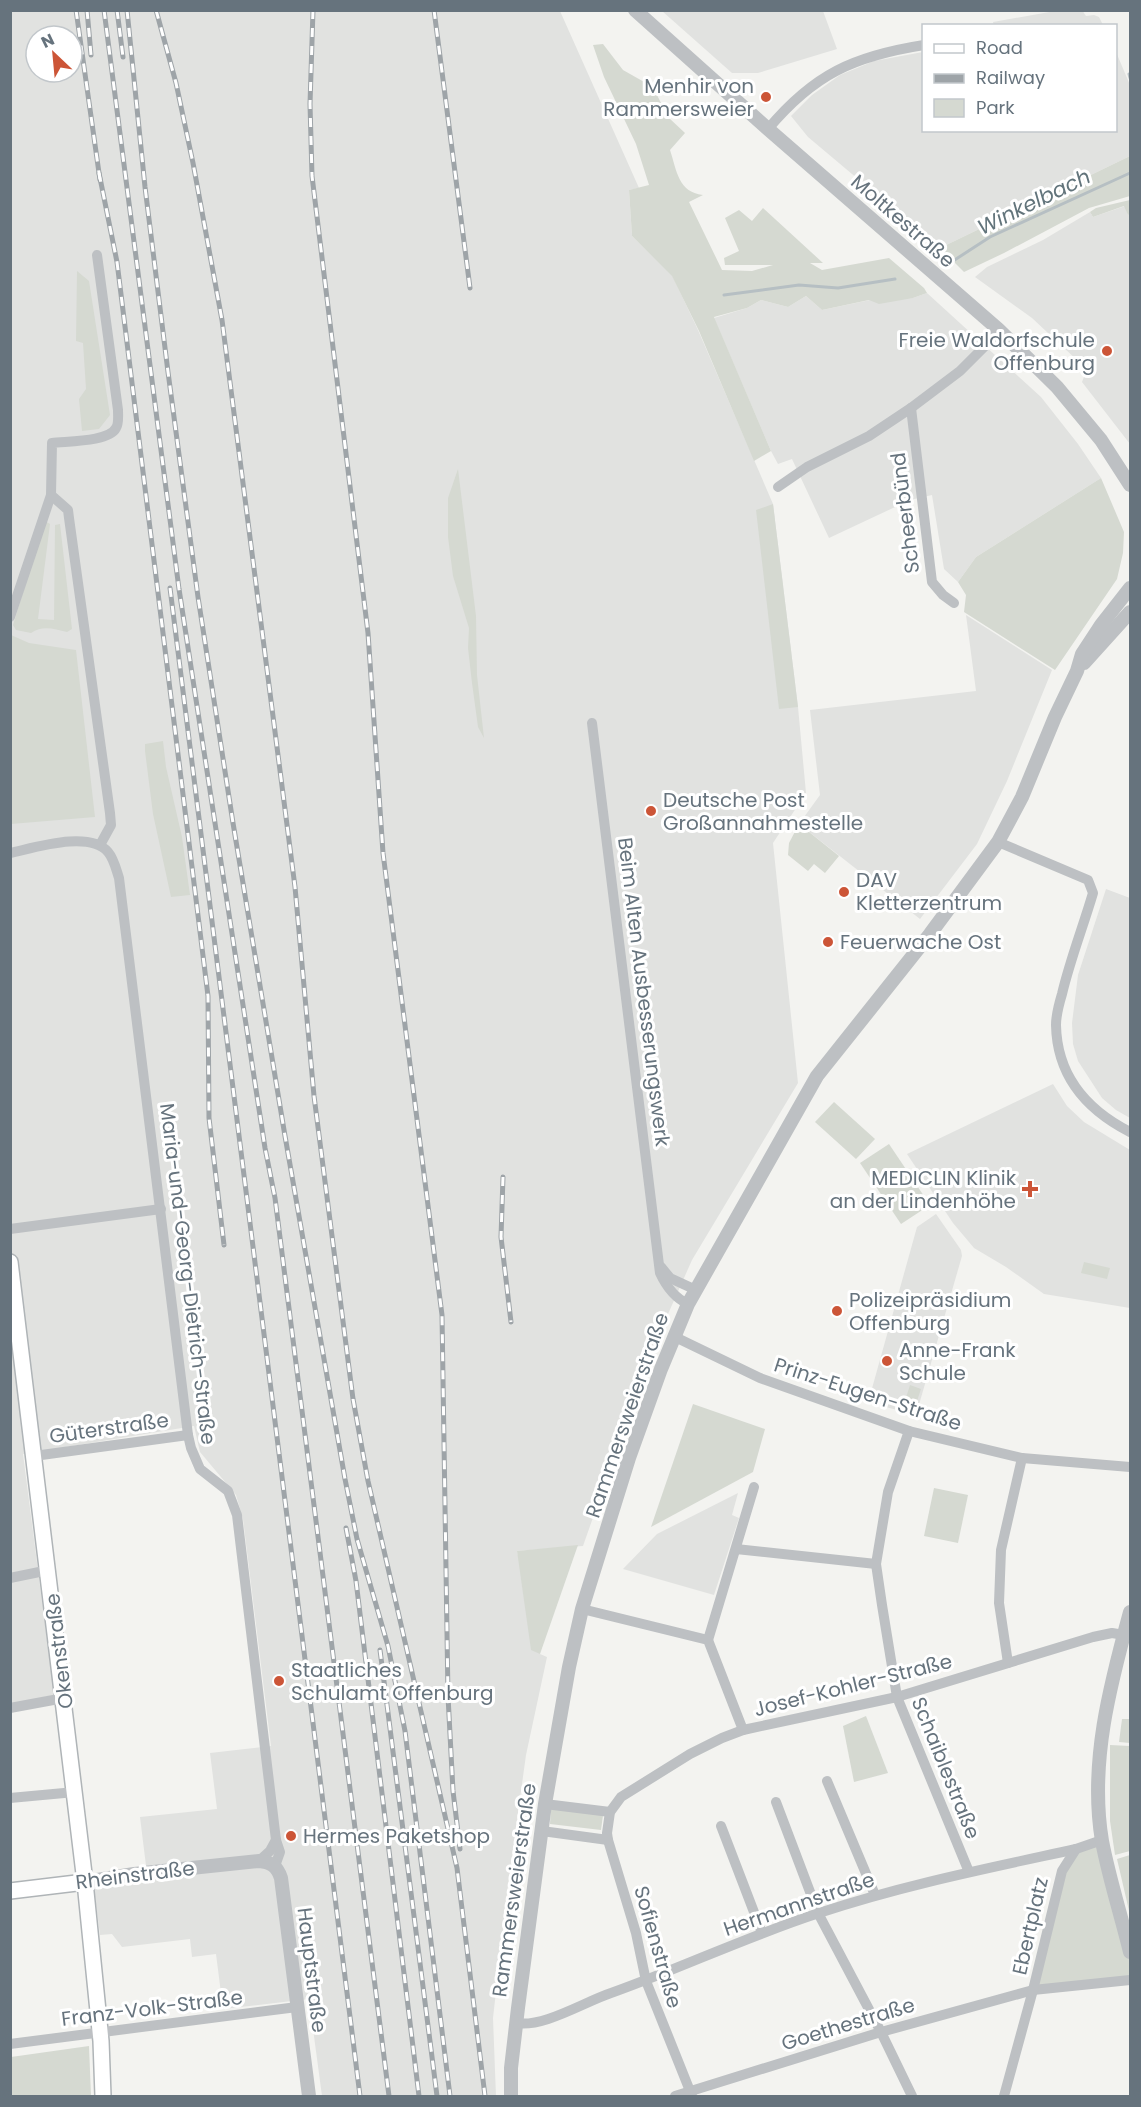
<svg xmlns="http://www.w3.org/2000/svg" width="1141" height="2107" font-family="Poppins,sans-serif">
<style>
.built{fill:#e1e2e0;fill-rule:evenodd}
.green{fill:#d5d9d1}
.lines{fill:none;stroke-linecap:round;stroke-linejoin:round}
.stream{stroke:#b6bfc3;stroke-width:3}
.secondary-casing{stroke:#afb4b7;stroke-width:18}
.minor{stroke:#bdc0c3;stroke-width:10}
.tertiary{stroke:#bdc0c3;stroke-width:14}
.secondary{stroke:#fff;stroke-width:15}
.rail-casing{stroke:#9ea4a8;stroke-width:5}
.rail{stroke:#fff;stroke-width:3;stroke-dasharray:9;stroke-linecap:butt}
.poi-dot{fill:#cc5537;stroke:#fff;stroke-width:2}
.labels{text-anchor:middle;stroke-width:6;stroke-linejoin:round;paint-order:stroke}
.poi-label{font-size:20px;fill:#66737d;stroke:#fff;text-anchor:start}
.street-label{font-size:20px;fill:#66737d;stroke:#fff}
.water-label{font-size:21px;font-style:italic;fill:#62747b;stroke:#fff}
</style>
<rect width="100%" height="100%" fill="#f3f3f0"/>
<g class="built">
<path d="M1082,10L1086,16L1094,15L1099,17L1103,25L994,26L993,22L1055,11Z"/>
<path d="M11,11H560L639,188L629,190L632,236L672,275L698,330L773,504L798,707L806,793L773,843L798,1083L692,1260L652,1350L583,1546L517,1551L540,1654L547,1657L526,1755L508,1885L493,2018L496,2096H322L309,1999L223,2009L216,1954L192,1957L190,1939L122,1947L112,1934L100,1935L94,1889L148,1882L140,1817L217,1809L210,1753L271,1746L243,1519L236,1495L200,1452L194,1426L23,1454L54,1695L11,1704ZM36,36H72V72H36Z"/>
<path d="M662,11H823L837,49L758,73H732Z"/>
<path d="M923,52L924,130H1116V52L1130,85V156L940,248L808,137L791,116L812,95L840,75L874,61Z"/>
<path d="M1125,206L1128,215L1130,214V444L1082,382L1089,364L1079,362L1032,318L975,277L987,267L1043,240L1090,212L1093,217Z"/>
<path d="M927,293L1041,397L1078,444L1101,478L976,557L958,582L944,569L932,495L910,500L829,538L792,459L778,464L771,451L714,318L747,308L761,300L788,307L806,296L822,310L870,300L913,298Z"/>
<path d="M966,615L1052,670L1007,781L977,844L920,919L799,824L820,795L810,710L976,691Z"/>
<path d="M1106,889L1130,898V1118L1116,1110L1102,1098L1078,1061L1073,1044L1072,1023L1078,975Z"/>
<path d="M1053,1084L1067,1106L1084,1122L1130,1150V1308L1044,1294L1006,1267L974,1248L953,1223L907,1154Z"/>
<path d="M936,1214L961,1250L962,1256L916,1415L863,1401L866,1391L871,1392L917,1227Z"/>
<path d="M738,1493L732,1515L739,1518L714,1595L623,1569L657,1534Z"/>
</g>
<g class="green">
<path d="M603,44L623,70L653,87L668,117L685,133L670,150C677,171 678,192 703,195L689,202L722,270L752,271L773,265H725L724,258L739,251L725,218L739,210L752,221L763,208L823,263H810L822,270L889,258L924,288L927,293L913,298L879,304L869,300L822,310L806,296L788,307L761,300L747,308L714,317L771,451L754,461L699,331L672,276L632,236L629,190L649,185L636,144L604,77L593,45Z"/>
<path d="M1130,156V196L1089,208L1004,253L964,272L940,248Z"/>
<path d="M1130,200V214L1128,215L1124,206L1093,217L1090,212L1096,208Z"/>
<path d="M77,271L89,281L110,415L99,429L82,431L79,399L86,389L83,343L76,341Z"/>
<path d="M458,469L476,616L477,675L484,738L478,727L472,683L468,648L469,628L453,576L448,537V498Z"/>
<path d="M1101,478L1124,532L1123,553L1117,579L1055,670L964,612L966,595L958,582L976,557Z"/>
<path d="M773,504L798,707L779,709L756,510Z"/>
<path d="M45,521L50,524L38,619L54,620L55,525L60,524L72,629L67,632C54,629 43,625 31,633L16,630L13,625Z"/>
<path d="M11,635L29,643L76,650L95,817L11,824Z"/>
<path d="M163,741L166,767L182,837L190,895L171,897L153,814L145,751V744Z"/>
<path d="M799,824L839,856L825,873L814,864L808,871L788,855L789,843Z"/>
<path d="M834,1102L875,1139L856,1159L815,1122Z"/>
<path d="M889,1144L930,1205L901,1224L860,1163Z"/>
<path d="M1084,1262L1110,1268L1107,1279L1081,1273Z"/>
<path d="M910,1385L921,1389L914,1410L903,1407Z"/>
<path d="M693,1404L765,1429L753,1472L651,1527Z"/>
<path d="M934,1488L968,1495L958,1543L924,1536Z"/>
<path d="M578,1545L540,1654L531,1650L517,1551Z"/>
<path d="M866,1716L888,1773L854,1782L843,1726Z"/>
<path d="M1122,1719H1130V1743L1119,1742Z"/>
<path d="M1110,1745L1130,1746V1851L1115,1855L1110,1821Z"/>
<path d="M551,1809L603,1815L601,1830L550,1824Z"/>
<path d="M1102,1840L1130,1953V1980L1033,1990L1062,1871L1076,1849Z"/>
<path d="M1130,1855V1915L1117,1859Z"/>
<path d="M89,2046L91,2096H11V2057Z"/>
</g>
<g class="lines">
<g class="stream">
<path d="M1129,74L1130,78"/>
<path d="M953,261L990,237L1130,173"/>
<path d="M724,295L799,285L838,288L895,279"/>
</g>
<defs>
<g id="secondary">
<path d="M10,1262L85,1882L101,2041L103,2096"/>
<path d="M10,1891L85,1882"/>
</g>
</defs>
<use href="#secondary" class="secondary-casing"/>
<g class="minor">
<path d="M768,129C814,74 854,56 924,45"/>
<path d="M911,408L932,582L943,595L954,603"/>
<path d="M778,487L807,467L869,436L911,408L960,371L988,343L998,329"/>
<path d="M51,495L68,510L69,518L110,813L111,825L100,845"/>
<path d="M10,617L51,495L52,443C67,441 109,442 116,428C119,424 118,415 118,410L97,255"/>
<path d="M592,723L660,1273C666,1286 675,1298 688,1304"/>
<path d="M998,842L1088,880L1093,893C1083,927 1070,960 1062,994C1059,1004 1056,1015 1056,1025C1057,1076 1087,1110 1130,1132"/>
<path d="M10,853C34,848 89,830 108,852C114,859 116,869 119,878L188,1435L191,1448L200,1469L228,1491L237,1515L276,1840L280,1852L275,1866"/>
<path d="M10,1229L161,1209"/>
<path d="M661,1267L670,1278L696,1290"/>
<path d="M673,1336L760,1378L909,1431L1022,1458L1130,1467"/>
<path d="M909,1431L888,1492L876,1564L882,1605L897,1697L969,1872"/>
<path d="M34,1456L188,1435"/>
<path d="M736,1549L876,1564"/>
<path d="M10,1578L49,1570"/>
<path d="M582,1609L708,1640L743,1730"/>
<path d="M708,1640L754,1487"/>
<path d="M1008,1663L999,1603L1001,1550L1022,1458"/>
<path d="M10,1708L64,1698"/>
<path d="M827,1781L875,1895"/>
<path d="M10,1798L75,1792"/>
<path d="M776,1802L818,1913L881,2032L912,2096"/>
<path d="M545,1804L610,1812"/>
<path d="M721,1826L762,1933"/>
<path d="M542,1831L608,1840"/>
<path d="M259,1861L270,1851L276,1840"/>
<path d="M516,2023C543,2028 584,2002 611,1993C681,1968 748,1936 819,1913C903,1885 989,1868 1076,1849L1102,1840"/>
<path d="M10,2044L297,2007"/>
<path d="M675,2096L881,2032L1033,1990L1130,1980"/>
<path d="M692,2096L646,1981L636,1933L608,1840L607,1833L610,1812L621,1797L690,1754L722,1738L743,1730L897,1697L1093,1637L1112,1633L1124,1635"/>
<path d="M1004,2096L1033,1990L1062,1871L1076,1849"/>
</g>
<g class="tertiary">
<path d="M635,10L768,129L998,329L1057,387L1101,440L1130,485"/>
<path d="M1084,663L1130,612"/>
<path d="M1130,1612C1110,1685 1089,1764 1102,1841C1109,1878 1121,1915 1130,1952"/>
<path d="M85,1882L134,1874L259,1861C271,1862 277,1866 281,1878L309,2096"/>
<path d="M511,2096V2068L518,2008L545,1804L569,1667L582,1609L629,1458L661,1369L688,1304L817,1076L930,934L998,842L1022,797L1055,717L1077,671L1082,654L1101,625L1130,588"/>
</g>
<use href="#secondary" class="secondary"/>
<defs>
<g id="rail">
<path d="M76,10L100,180"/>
<path d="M87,10L91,55"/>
<path d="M104,10L179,589L265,1148L275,1198L389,2096"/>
<path d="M117,10L123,57"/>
<path d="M127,10L145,187L168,372L198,597L233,823L285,1136L345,1479L357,1539L388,1646L405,1731L450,2096"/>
<path d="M156,10L176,83L193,163L222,320L295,887L314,1096L353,1399L368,1481L457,1868L485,2096"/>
<path d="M313,10L310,104L312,176L368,633L383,853L442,1315L448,1696L453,1791L460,1849"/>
<path d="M434,10L470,288"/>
<path d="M99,173L117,262L208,996L209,1118L224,1245"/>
<path d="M170,588L360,2096"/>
<path d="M503,1177L501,1237L511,1322"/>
<path d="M346,1528L356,1581L419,2096"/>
<path d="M380,1650L437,2096"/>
</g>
</defs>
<use href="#rail" class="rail-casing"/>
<use href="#rail" class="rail"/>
</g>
<g class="poi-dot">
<circle cx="766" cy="97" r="6"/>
<circle cx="1107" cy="351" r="6"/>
<circle cx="651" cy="811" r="6"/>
<circle cx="844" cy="892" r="6"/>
<circle cx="828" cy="942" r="6"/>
<path d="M1027 1180h6v6h6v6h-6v6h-6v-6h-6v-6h6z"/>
<circle cx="837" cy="1311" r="6"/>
<circle cx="887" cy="1361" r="6"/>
<circle cx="279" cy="1681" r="6"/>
<circle cx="291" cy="1836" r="6"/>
</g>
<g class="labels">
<g class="poi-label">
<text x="754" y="93" text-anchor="end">Menhir von<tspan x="754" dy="23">Rammersweier</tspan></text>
<text x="1095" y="347" text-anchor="end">Freie Waldorfschule<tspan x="1095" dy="23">Offenburg</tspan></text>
<text x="663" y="807">Deutsche Post<tspan x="663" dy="23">Großannahmestelle</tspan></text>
<text x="856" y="887">DAV<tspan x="856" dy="23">Kletterzentrum</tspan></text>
<text x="840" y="949">Feuerwache Ost</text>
<text x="1016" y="1185" text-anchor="end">MEDICLIN Klinik<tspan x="1016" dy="23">an der Lindenhöhe</tspan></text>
<text x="849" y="1307">Polizeipräsidium<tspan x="849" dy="23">Offenburg</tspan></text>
<text x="899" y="1357">Anne-Frank<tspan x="899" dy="23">Schule</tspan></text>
<text x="291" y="1677">Staatliches<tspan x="291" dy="23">Schulamt Offenburg</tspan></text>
<text x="303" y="1843">Hermes Paketshop</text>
</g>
<g class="street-label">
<text transform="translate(903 221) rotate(41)" y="7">Moltkestraße</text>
<text transform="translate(905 513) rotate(-97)" y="7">Scheerbünd</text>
<text transform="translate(644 992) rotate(83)" y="7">Beim Alten Ausbesserungswerk</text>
<text transform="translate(188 1274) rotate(83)" y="7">Maria-und-Georg-Dietrich-Straße</text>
<text transform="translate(868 1394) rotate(18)" y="7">Prinz-Eugen-Straße</text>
<text transform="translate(627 1415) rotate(-71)" y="7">Rammersweierstraße</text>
<text transform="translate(109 1428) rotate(-8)" y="7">Güterstraße</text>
<text transform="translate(59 1651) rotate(-97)" y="7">Okenstraße</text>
<text transform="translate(853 1685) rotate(-14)" y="7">Josef-Kohler-Straße</text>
<text transform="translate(946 1768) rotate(68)" y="7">Schaiblestraße</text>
<text transform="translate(135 1875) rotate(-7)" y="7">Rheinstraße</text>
<text transform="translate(514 1890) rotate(-82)" y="7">Rammersweierstraße</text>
<text transform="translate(799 1904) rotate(-19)" y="7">Hermannstraße</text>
<text transform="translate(1030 1926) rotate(-77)" y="7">Ebertplatz</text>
<text transform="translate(658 1947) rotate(74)" y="7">Sofienstraße</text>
<text transform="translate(312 1970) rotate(83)" y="7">Hauptstraße</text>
<text transform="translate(152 2008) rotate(-7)" y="7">Franz-Volk-Straße</text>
<text transform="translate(848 2024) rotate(-17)" y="7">Goethestraße</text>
</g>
<g class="water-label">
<text transform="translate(1034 202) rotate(-26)" y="7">Winkelbach</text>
</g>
</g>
<rect width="1141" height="2107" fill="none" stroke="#66737d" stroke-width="24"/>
<rect x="922" y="24" width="195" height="108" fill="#ffffff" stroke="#c2c7cb" stroke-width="1.5"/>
<rect x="934" y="44" width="30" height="9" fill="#ffffff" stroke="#c2c7cb" stroke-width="1.5"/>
<text x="976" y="54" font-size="18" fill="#66737d">Road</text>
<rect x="934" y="74" width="30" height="9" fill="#9ea4a8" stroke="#c2c7cb" stroke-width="1.5"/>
<text x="976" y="84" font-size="18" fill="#66737d">Railway</text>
<rect x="934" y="99" width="30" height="18" fill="#d5d9d1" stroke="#c2c7cb" stroke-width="1.5"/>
<text x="976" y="114" font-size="18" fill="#66737d">Park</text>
<g transform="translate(54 54) rotate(334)"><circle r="28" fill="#ffffff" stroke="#c2c7cb" stroke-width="1.5"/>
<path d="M0-4.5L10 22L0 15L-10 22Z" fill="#cc5537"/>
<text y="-9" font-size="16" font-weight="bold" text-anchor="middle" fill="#66737d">N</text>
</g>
</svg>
